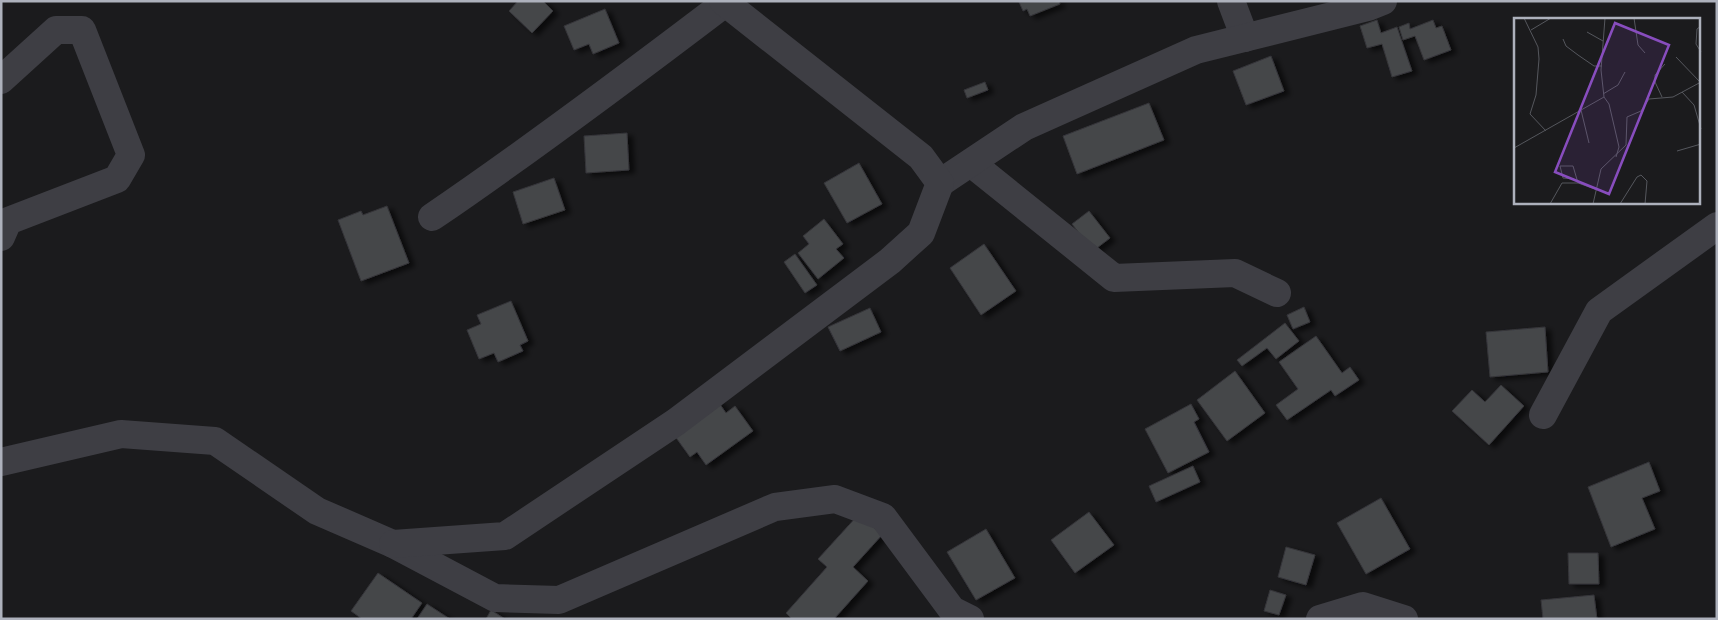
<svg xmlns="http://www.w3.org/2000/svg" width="1718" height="620" font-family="Helvetica,sans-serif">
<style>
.building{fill:#45464a;stroke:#353539;filter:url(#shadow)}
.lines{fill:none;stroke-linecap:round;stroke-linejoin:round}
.minor{stroke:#3e3e44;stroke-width:28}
.inset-road{fill:none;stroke:#55575d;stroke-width:1}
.view{fill:#884dbe;fill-opacity:0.15;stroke:#884dbe;stroke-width:2.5}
.inset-edge{fill:none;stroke:#adb1bc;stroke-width:2.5}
</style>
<defs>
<filter id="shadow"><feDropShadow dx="5.5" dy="3" stdDeviation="2.5" flood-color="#0009"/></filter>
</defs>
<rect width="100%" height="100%" fill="#1b1b1d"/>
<g class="building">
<path d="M518,1H543L553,11L532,33L509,11Z"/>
<path d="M1059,1L1060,4L1030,16L1027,9L1023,11L1019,2Z"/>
<path d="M605,9L619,43L593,54L589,44L574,50L564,26Z"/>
<path d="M1377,20L1381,33L1397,27L1412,71L1392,77L1382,44L1367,48L1360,26Z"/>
<path d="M1433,20L1436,28L1442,26L1451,50L1424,60L1415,36L1403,40L1399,27L1409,23L1410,29Z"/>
<path d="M1271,56L1284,91L1246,105L1233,71Z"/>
<path d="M985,82L988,90L967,98L964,90Z"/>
<path d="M1149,103L1164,140L1077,174L1063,136Z"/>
<path d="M627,133L629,170L586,173L584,136Z"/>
<path d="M859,163L882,204L847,223L824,183Z"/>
<path d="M554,178L565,210L523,224L513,192Z"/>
<path d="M387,206L409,263L361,281L338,220L361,211L363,215Z"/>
<path d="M1089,211L1110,238L1093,251L1072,224Z"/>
<path d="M824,219L843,244L836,249L844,258L818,279L798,253L809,244L803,236Z"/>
<path d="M984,244L1016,291L981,315L950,268Z"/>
<path d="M795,254L817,285L805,293L784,262Z"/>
<path d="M511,301L528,341L520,345L523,351L498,362L494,353L479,359L467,330L481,324L477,315Z"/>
<path d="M1304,307L1310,322L1293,329L1287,315Z"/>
<path d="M870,308L881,332L840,351L828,327Z"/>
<path d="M1285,323L1299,341L1276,359L1267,348L1242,366L1237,360Z"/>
<path d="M1545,327L1548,372L1490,377L1486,332Z"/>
<path d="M1316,336L1342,373L1350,367L1359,380L1335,396L1331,390L1287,420L1276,405L1298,389L1279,362Z"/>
<path d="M1235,371L1265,413L1227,441L1197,400Z"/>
<path d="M1501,385L1524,406L1489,445L1452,411L1472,390L1485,402Z"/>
<path d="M717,400L726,413L735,406L753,431L706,465L697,452L690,457L672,432Z"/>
<path d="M1191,404L1199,419L1194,422L1209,452L1168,473L1145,429Z"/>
<path d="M1649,462L1660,491L1642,498L1655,529L1611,547L1588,487Z"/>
<path d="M1193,466L1200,482L1156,502L1149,486Z"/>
<path d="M1381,498L1410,549L1366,574L1337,523Z"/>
<path d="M1089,512L1114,545L1075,573L1051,540Z"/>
<path d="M859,514L882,535L853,567L868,581L834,619H792L786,613L827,567L818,559Z"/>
<path d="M986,529L1015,578L976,600L947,552Z"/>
<path d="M1286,547L1315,555L1306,585L1278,577Z"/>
<path d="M1568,553H1598L1599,584H1569Z"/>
<path d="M378,573L422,603L411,619H362L351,611Z"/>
<path d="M1270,590L1286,595L1279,615L1264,611Z"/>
<path d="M1594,595L1597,619H1543L1541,600Z"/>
<path d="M427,604L450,619H417Z"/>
<path d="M491,610L505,619H486Z"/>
</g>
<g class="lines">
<g class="minor">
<path d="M1231,1L1245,38"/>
<path d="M1,80L56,30H82L131,155L117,179L8,221L1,237"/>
<path d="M971,163L1114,278L1235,273L1277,293"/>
<path d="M940,183L1024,127L1196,50L1368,7L1383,1"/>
<path d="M432,217C532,149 629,76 725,3"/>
<path d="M1543,415L1599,311L1717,226"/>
<path d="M1,462L121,434L215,441L317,511L393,544L495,598L559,600L775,507L835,499L883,517L952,610L970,619"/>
<path d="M393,544L505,536L676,422L890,261L921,233L940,183L921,157L723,1"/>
<path d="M1320,619L1363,606L1404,619"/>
</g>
</g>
<g transform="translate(1514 18)">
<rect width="186" height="186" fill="#1b1b1d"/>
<path class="inset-road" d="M10,0L24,29L25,41L22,77L16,96L32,113M120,0L124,27L131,35M187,8L183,11L182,26L187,34M17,12L37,0M73,14L89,23M49,21L52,28L64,37L80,48H88M162,39L186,64M168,74L180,87L187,111M89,76L104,67L111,54M90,79L87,52L91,0M148,79L141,64V57L151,46M67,92L75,125M0,130L90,79L95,86L105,129L102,139M163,133L187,126M60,161L49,160L46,148H59L64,165M36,186L48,165H64L81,171M79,186L87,151L112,127L113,99L127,93L135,81L159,79L187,64M106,186L123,159L127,157L133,163L131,186"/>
<path class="view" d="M101,5L155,27L95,176L41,154Z"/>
<rect width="186" height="186" class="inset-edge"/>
</g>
<rect width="1718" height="620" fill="none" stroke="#adb1bc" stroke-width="5"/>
</svg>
